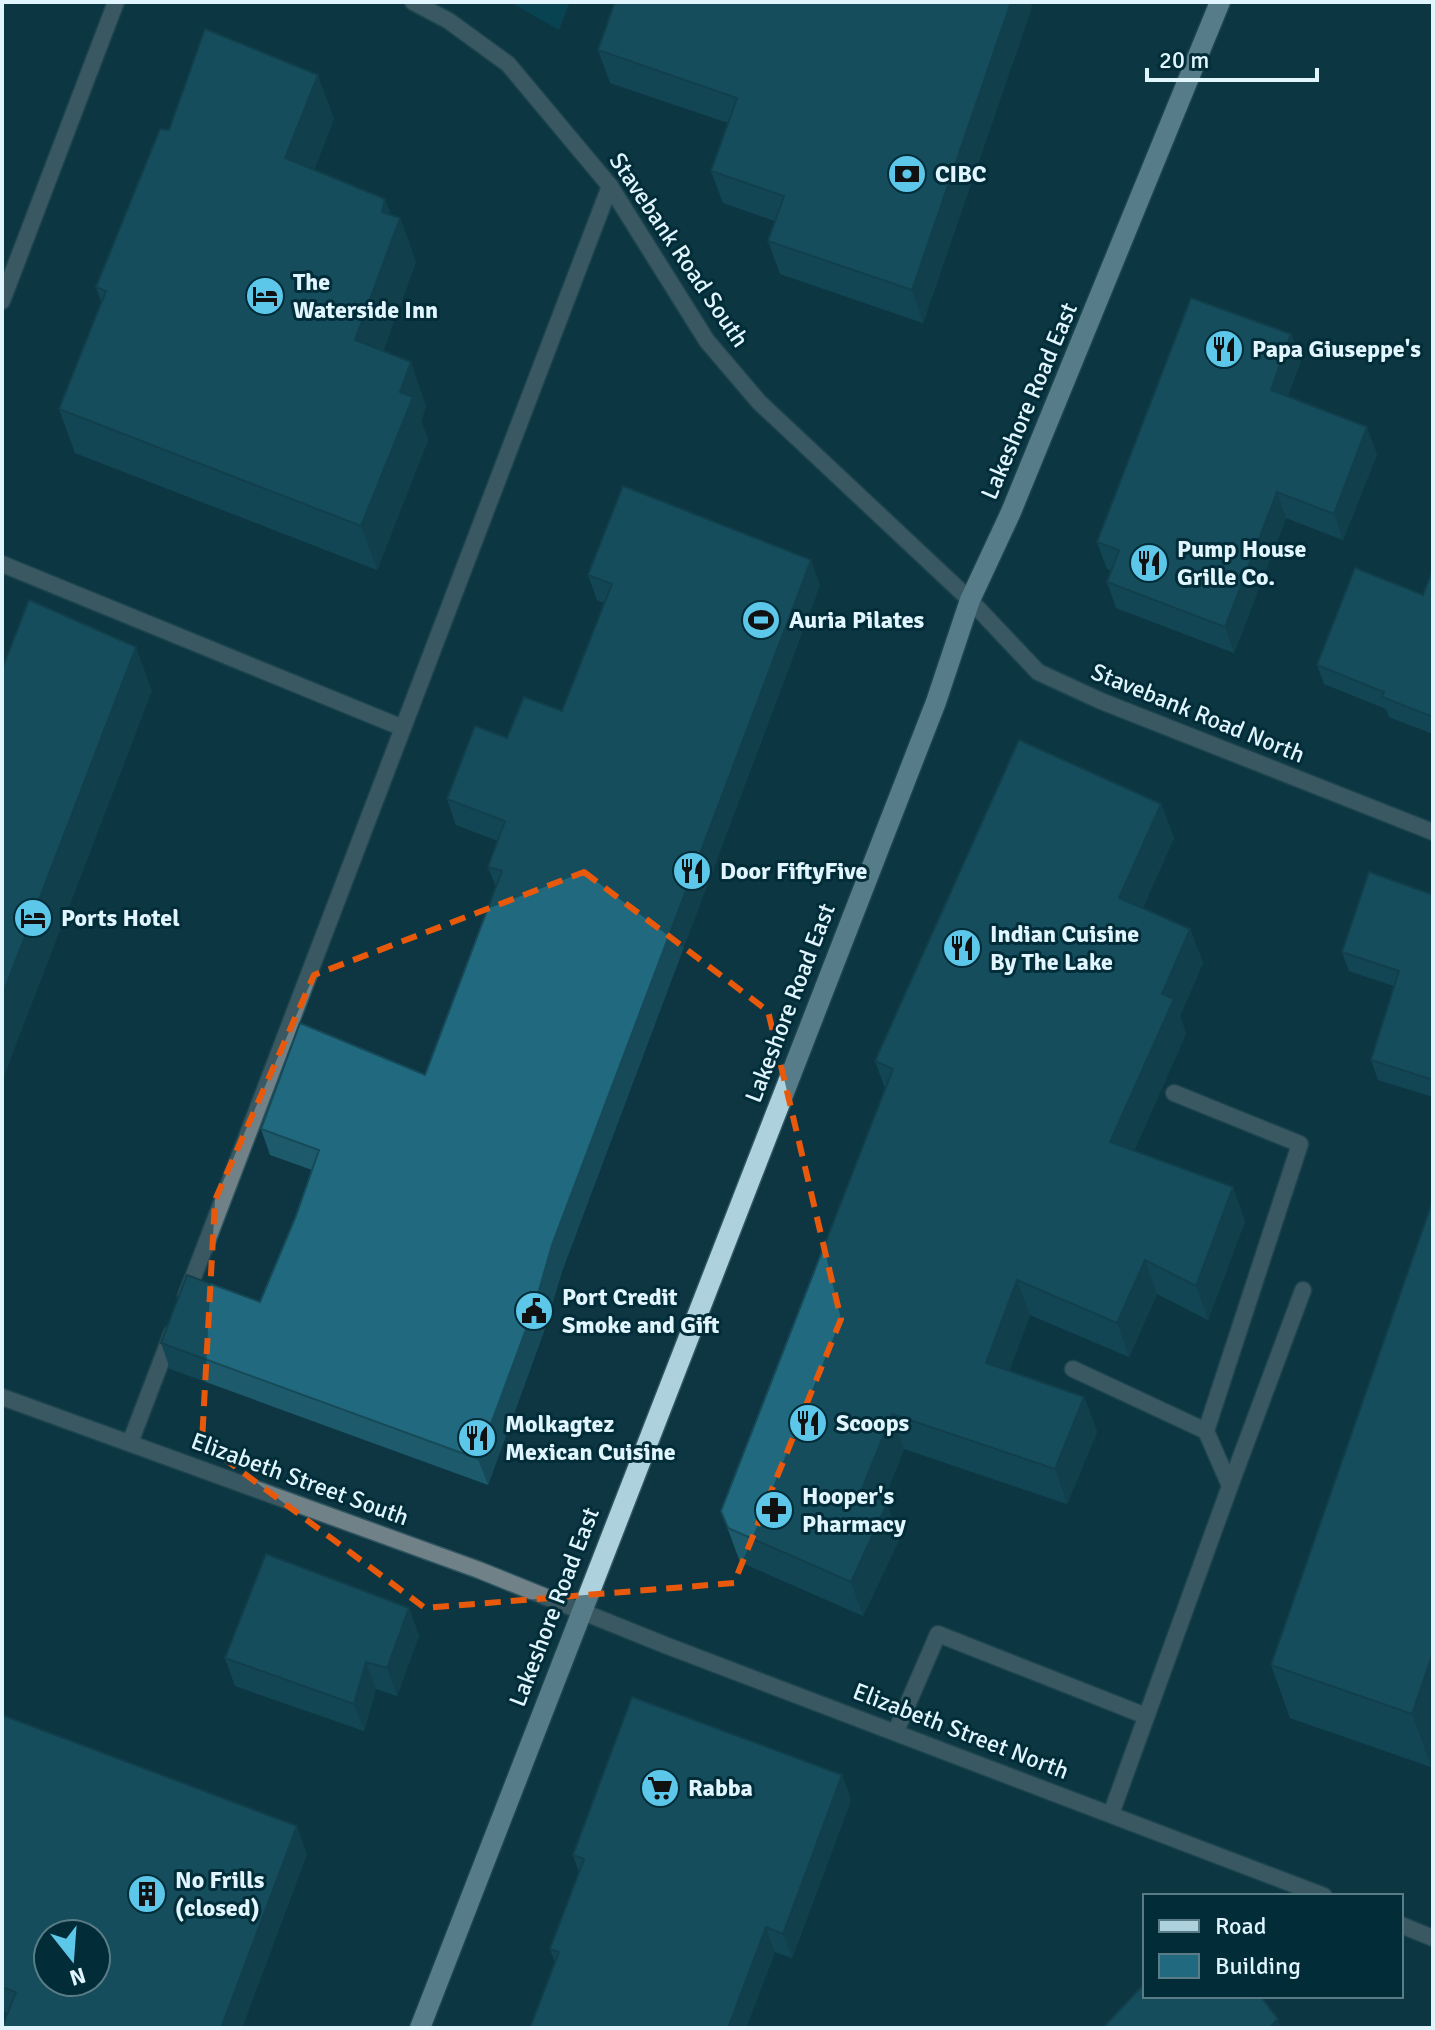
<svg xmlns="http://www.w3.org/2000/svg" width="1435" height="2030" font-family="Signika,sans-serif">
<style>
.green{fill:#005265}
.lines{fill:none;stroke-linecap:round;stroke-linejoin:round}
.service-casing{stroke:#2f5560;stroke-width:19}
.minor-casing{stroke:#2f5560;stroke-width:19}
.primary-casing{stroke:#2f5560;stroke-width:23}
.service{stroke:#708187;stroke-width:16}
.minor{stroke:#708187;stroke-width:16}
.primary{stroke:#add1dd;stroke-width:20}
.wall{fill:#1c5a6c}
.shaded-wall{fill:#174a58}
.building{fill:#21697e;stroke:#174a58;stroke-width:2;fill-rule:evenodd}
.marked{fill:none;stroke:#e8590c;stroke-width:6;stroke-dasharray:16 10;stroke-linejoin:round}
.labels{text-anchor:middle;stroke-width:6;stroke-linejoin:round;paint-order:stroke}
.poi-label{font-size:24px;font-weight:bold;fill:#e0f5fd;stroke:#012c38;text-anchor:start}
.street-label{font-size:24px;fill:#e0f5fd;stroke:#012c38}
</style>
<rect width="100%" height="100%" fill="#0d3642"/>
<path class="green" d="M510,2H570L559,30Z"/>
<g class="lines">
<defs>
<g id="service">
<path d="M2,564L403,728"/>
<path d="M186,1296L610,186"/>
<path d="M1073,1369L1206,1431"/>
<path d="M130,1443L172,1333"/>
<path d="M1230,1486L1303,1290"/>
<path d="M896,1731L938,1634L1146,1716"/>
<path d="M1111,1814L1230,1486L1206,1431L1300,1144L1174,1093"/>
</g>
<g id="minor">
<path d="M413,2L449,21L508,64L610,186L707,341L759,402L970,600L1038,672L1101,701L1433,832"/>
<path d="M2,301L116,2"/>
<path d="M2,1397L479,1570L665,1645L1324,1896"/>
<path d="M1401,1925L1433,1938"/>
</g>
<path id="primary" d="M420,2028L936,702L970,600L1011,512L1220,2"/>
</defs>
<use href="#service" class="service-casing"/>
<use href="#minor" class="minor-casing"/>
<use href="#primary" class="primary-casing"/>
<use href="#service" class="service"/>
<use href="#minor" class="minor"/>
<use href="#primary" class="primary"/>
</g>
<g class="wall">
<path d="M1032,7L923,323L780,274L768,241L775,221L723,203L711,171L728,123L610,83L598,50Z"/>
<path d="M334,119L314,170L385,199L391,215L400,218L416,262L383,351L426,406L421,421L428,440L377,570L75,453L59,409L101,302L96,287L169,130Z"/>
<path d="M1291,334L1301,361L1288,396L1377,454L1343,540L1286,518L1234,653L1116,608L1107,582L1111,570L1107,569L1097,542Z"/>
<path d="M1433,569V734L1389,717L1386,709L1324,684L1317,665L1423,595Z"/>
<path d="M588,575L820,585L562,1271L543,1334L488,1485L170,1369L161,1343L260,1302L296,1216L312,1170L270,1155L261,1129L425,1075L496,887L488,867L498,841L456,825L447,799L507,738L562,711L604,603L597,600Z"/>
<path d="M1161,804L1174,838L1142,908L1190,929L1203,963L1180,1016L1186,1034L1134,1151L1245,1221L1208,1320L1157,1294L1129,1357L1030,1315L1009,1371L1084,1397L1097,1432L1067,1504L904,1449L883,1502L900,1538L863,1616L740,1562L721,1511L885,1088L875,1061Z"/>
<path d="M1433,895V1097L1378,1080L1371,1060L1394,986L1349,971L1342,952Z"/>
<path d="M1433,1200L1431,1767L1290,1718L1271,1665Z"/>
<path d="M409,1608L419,1636L397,1696L376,1689L364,1731L235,1686L225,1658Z"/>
<path d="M2,1715L307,1854L242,2028H2L7,2013L2,2011Z"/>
<path d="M842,1775L851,1800L792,1958L775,1952L746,2028H530L555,1963L550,1949L579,1872L573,1855Z"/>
</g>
<g class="shaded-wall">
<path d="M1011,2H1030L1032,7L923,323L912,290Z"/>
<path d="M318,75L334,119L301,202L285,158Z"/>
<path d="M385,199L396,229L400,218L416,262L371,384L355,340Z"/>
<path d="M1291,334L1301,361L1280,416L1271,390Z"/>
<path d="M411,362L426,406L421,421L428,440L377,570L361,526L400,392Z"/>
<path d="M1367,427L1377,454L1343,540L1334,514Z"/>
<path d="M1277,492L1286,518L1234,653L1225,627Z"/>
<path d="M811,560L820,585L562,1271L543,1334L488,1485L478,1459L552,1245Z"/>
<path d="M136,647L152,691L2,1081V996Z"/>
<path d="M1161,804L1174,838L1132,933L1119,898Z"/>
<path d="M1190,929L1203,963L1180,1016L1186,1034L1122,1177L1110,1142L1162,994Z"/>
<path d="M1233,1187L1245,1221L1208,1320L1196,1286Z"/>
<path d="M1145,1260L1157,1294L1129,1357L1117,1323Z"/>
<path d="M1017,1280L1030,1315L999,1397L986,1363Z"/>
<path d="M1084,1397L1097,1432L1067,1504L1055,1469Z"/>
<path d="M892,1414L904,1449L874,1523L862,1489Z"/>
<path d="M887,1504L900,1538L863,1616L851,1582Z"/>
<path d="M409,1608L419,1636L397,1696L387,1668Z"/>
<path d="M1433,1653V1761L1431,1767L1412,1714Z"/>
<path d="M366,1662L376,1689L364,1731L354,1704Z"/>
<path d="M842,1775L851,1800L792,1958L783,1934Z"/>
<path d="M297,1826L307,1854L242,2028H221Z"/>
<path d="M766,1927L775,1952L746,2028H728Z"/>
<path d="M1278,2019L1281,2028H1269Z"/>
</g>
<g class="building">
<path d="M615,2H1011L912,290L768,241L784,196L711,171L737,98L598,50Z"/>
<path d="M205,29L318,75L285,158L385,199L382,212L400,218L355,340L411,362L400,392L413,397L361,526L59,409L106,291L96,287L160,129L169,130Z"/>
<path d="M1191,298L1291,334L1271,390L1367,427L1334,514L1277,492L1225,627L1107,582L1119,550L1097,542Z"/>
<path d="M623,486L811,560L552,1245L534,1308L478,1459L161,1343L187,1275L260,1302L296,1216L319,1150L261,1129L300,1023L425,1075L502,871L488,867L505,821L447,799L475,726L507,738L524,697L562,711L612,584L588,575Z"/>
<path d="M1355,568L1423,595L1433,569V717L1382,697L1384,692L1317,665Z"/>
<path d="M29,600L136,647L2,996V670Z"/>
<path d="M1019,740L1161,804L1119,898L1190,929L1162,994L1174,999L1110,1142L1233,1187L1196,1286L1145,1260L1117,1323L1017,1280L986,1363L1084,1397L1055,1469L892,1414L862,1489L887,1504L851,1582L728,1528L721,1511L893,1069L875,1061Z"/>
<path d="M1369,872L1433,895V1080L1371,1060L1399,971L1342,952Z"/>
<path d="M1433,1200V1653L1412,1714L1271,1665Z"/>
<path d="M266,1554L409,1608L387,1668L366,1662L354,1704L225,1658Z"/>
<path d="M632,1697L842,1775L783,1934L766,1927L728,2028H530L559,1952L550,1949L584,1859L573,1855Z"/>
<path d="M2,1715L297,1826L221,2028H2L16,1992L2,1987ZM48,1934H96V1982H48Z"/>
<path d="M1145,1983V1996H1260L1278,2019L1269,2028H1103Z"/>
</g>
<path d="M0 0H1435V2030H0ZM584,872L768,1011L841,1319L734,1583L425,1608L202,1442L215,1200L314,975Z" fill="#0d3642" fill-opacity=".55" fill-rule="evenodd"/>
<path class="marked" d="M584,872L768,1011L841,1319L734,1583L425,1608L202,1442L215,1200L314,975Z"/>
<defs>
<symbol id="bank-disc" viewBox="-11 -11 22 22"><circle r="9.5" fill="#5cc7e8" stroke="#012c38"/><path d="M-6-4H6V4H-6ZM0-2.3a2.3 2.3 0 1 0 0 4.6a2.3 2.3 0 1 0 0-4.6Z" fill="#111"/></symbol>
<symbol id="hotel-disc" viewBox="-11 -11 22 22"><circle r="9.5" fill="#5cc7e8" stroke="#012c38"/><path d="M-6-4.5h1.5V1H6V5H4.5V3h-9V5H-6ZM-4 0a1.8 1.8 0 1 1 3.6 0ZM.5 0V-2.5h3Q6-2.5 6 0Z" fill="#111"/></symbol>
<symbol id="restaurant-disc" viewBox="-11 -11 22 22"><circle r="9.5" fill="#5cc7e8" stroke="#012c38"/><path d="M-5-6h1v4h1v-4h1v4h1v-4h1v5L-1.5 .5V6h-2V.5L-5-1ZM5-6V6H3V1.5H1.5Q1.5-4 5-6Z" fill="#111"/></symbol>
<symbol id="stadium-disc" viewBox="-11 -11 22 22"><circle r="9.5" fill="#5cc7e8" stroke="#012c38"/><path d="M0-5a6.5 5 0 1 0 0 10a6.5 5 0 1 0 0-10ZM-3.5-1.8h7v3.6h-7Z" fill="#111"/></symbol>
<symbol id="civic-disc" viewBox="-11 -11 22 22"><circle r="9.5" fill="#5cc7e8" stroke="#012c38"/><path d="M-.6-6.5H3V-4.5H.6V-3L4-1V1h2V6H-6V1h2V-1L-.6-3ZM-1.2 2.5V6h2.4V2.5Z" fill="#111"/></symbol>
<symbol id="pharmacy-disc" viewBox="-11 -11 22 22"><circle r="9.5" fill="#5cc7e8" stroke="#012c38"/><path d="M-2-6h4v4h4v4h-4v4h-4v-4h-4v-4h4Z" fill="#111"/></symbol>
<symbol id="supermarket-disc" viewBox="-11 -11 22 22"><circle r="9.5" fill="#5cc7e8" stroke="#012c38"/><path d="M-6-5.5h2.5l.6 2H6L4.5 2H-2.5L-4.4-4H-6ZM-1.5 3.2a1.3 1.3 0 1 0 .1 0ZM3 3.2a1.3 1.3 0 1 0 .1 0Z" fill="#111"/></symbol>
<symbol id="building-disc" viewBox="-11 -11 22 22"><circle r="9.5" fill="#5cc7e8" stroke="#012c38"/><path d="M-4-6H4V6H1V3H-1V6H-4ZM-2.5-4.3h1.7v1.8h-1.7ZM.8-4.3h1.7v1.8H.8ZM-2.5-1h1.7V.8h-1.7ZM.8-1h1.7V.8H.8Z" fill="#111"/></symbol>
</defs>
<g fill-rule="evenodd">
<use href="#bank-disc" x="885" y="152" width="44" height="44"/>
<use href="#hotel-disc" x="243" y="274" width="44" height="44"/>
<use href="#restaurant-disc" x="1202" y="327" width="44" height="44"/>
<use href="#restaurant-disc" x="1127" y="541" width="44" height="44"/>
<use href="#stadium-disc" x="739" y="598" width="44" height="44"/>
<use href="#restaurant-disc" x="670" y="849" width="44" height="44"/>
<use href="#hotel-disc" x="11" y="896" width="44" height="44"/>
<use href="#restaurant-disc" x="940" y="926" width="44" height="44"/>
<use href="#civic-disc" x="512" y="1289" width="44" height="44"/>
<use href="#restaurant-disc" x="786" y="1401" width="44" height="44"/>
<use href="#restaurant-disc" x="455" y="1416" width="44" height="44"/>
<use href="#pharmacy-disc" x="752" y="1488" width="44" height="44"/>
<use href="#supermarket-disc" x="638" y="1766" width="44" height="44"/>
<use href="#building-disc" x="125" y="1872" width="44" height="44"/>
</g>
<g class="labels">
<g class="poi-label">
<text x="935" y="182">CIBC</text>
<text x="293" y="290">The<tspan x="293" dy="28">Waterside Inn</tspan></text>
<text x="1252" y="357">Papa Giuseppe's</text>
<text x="1177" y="557">Pump House<tspan x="1177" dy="28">Grille Co.</tspan></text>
<text x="789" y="628">Auria Pilates</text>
<text x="720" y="879">Door FiftyFive</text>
<text x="61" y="926">Ports Hotel</text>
<text x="990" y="942">Indian Cuisine<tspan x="990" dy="28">By The Lake</tspan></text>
<text x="562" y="1305">Port Credit<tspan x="562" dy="28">Smoke and Gift</tspan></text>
<text x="836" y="1431">Scoops</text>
<text x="505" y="1432">Molkagtez<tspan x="505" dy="28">Mexican Cuisine</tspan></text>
<text x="802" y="1504">Hooper's<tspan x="802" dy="28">Pharmacy</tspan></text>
<text x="688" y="1796">Rabba</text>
<text x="175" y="1888">No Frills<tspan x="175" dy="28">(closed)</tspan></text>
</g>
<g class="street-label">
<text transform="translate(679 250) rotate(56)" y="8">Stavebank Road South</text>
<text transform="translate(1029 401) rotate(-67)" y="8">Lakeshore Road East</text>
<text transform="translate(1198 713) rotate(22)" y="8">Stavebank Road North</text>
<text transform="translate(790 1003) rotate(-69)" y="8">Lakeshore Road East</text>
<text transform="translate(300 1479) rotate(20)" y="8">Elizabeth Street South</text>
<text transform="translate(554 1607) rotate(-69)" y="8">Lakeshore Road East</text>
<text transform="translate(961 1731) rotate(21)" y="8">Elizabeth Street North</text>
</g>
</g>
<rect width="1435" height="2030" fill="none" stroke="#e0f5fd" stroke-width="8"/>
<rect x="1143" y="1894" width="260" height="104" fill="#012c38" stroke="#5a7c87" stroke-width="2"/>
<rect x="1159" y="1920" width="40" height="12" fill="#add1dd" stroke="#5a7c87" stroke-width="2"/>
<text x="1215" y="1934" font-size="24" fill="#e0f5fd">Road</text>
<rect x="1159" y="1954" width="40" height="24" fill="#21697e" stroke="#5a7c87" stroke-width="2"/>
<text x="1215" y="1974" font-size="24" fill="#e0f5fd">Building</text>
<g transform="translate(72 1958) rotate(163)"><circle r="38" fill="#012c38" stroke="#5a7c87" stroke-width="2"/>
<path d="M0-6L14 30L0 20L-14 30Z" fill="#5cc7e8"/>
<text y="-12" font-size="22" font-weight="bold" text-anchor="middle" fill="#e0f5fd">N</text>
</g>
<path d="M1147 68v12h170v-12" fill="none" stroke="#e0f5fd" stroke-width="4"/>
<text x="1159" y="68" font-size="24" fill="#e0f5fd" stroke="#012c38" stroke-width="6" paint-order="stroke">20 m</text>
</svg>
